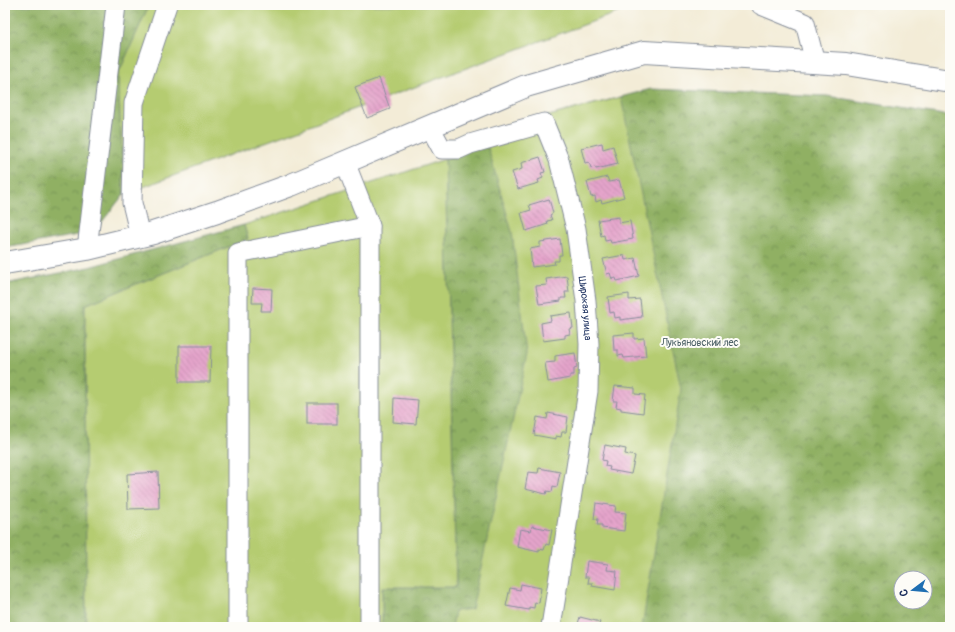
<svg xmlns="http://www.w3.org/2000/svg" width="955" height="632" font-family="Pangolin,sans-serif">
<style>
.forest{fill:url(#forest-crowns);stroke:#567060;fill-rule:evenodd}
.garden{fill:#b5cc71;stroke:#687e68}
.building{fill:url(#building-back-hatch)}
.lines{fill:none;stroke-linecap:round;stroke-linejoin:round}
.minor-casing{stroke:#878e9a;stroke-width:21}
.major-casing{stroke:#878e9a;stroke-width:24}
.minor{stroke:#fff;stroke-width:19}
.major{stroke:#fff;stroke-width:22}
.labels{text-anchor:middle;stroke-width:4;stroke-linejoin:round;paint-order:stroke}
.street-label{font-size:10px;fill:#1b2f5e;stroke:#fdfcf7}
.park-label{font-size:10px;fill:#495e64;stroke:#fdfcf7}
</style>
<defs>
<pattern id="forest-crowns" width="20" height="18" patternUnits="userSpaceOnUse"><rect width="20" height="18" fill="#90b063"/><path d="M2 6a3 3 0 1 1 6 0M12 15a3 3 0 1 1 6 0" fill="none" stroke="#759055"/></pattern>
<pattern id="building-back-hatch" width="6" height="6" patternUnits="userSpaceOnUse"><rect width="6" height="6" fill="#e5a4cb"/><path d="M-1 5l2 2M0 0l6 6M5-1l2 2" fill="none" stroke="#b986a8"/></pattern>
</defs>
<rect width="100%" height="100%" fill="#fdfcf7"/>
<filter id="ink" filterUnits="userSpaceOnUse"><feTurbulence type="fractalNoise" baseFrequency=".025" numOctaves="2"/><feDisplacementMap in="SourceGraphic" scale="8" xChannelSelector="R" yChannelSelector="G"/><feConvolveMatrix kernelMatrix="1 2 1 2 8 2 1 2 1" color-interpolation-filters="sRGB"/></filter>
<filter id="wash" filterUnits="userSpaceOnUse"><feTurbulence type="fractalNoise" baseFrequency=".012" numOctaves="4" result="noise"/><feDisplacementMap in="SourceGraphic" scale="16" xChannelSelector="R" yChannelSelector="G"/><feGaussianBlur stdDeviation="0.9" result="paint"/><feColorMatrix in="noise" values="0 0 0 0 0 0 0 0 0 0 0 0 0 0 0 0 0 1.4 0 .05"/><feComposite in="paint" operator="in"/></filter>
<g filter="url(#wash)">
<rect width="100%" height="100%" fill="#f3ecd7"/>
<g class="forest">
<path d="M5,5H149L118,75L124,194L94,232L5,248Z"/>
<path d="M651,89L827,96L950,116V627H382V587H456L445,159L526,122ZM901,578H925V602H901Z"/>
<path d="M244,225L248,239L85,305L86,627H5V284L85,268Z"/>
</g>
<g class="garden">
<path d="M149,5H638L124,194L118,75Z"/>
<path d="M621,97L681,389L642,627H452L455,611L472,609L527,354L512,232L486,141L526,122Z"/>
<path d="M445,159L456,587H382V627H86L85,305L248,239L244,225Z"/>
</g>
<g id="blocks">
<g class="building">
<path d="M379,78L390,109L367,118L355,87Z"/>
<path d="M602,143L603,149L613,146L618,164L596,169L595,167L591,168L589,162L585,163L581,148Z"/>
<path d="M540,157L545,172L541,173L543,178L538,180L539,183L518,189L512,172L522,169L521,163Z"/>
<path d="M607,177L609,182L619,180L624,197L602,203L601,200L596,202L595,196L591,197L587,182Z"/>
<path d="M549,199L553,213L550,215L552,220L547,221L548,224L526,231L521,213L531,210L529,205Z"/>
<path d="M619,217V223L630,221L633,239L611,243L610,240L605,241L604,235L601,236L598,220Z"/>
<path d="M560,239L562,255H559V261H554L555,264L532,267L530,249L540,247V242Z"/>
<path d="M624,255L625,260L635,258L639,276L617,281L616,278L612,279L610,273L607,274L603,259Z"/>
<path d="M567,276L569,292H565L566,298H561V301L539,304L536,286L547,285L546,279Z"/>
<path d="M253,288L272,289L271,311H261L262,303H252Z"/>
<path d="M629,294V300L640,299L642,317L620,320V317L615,318L614,312L610,313L608,297Z"/>
<path d="M571,313L573,328L569,329L570,334L565,335V338L543,341L541,323L551,321L550,316Z"/>
<path d="M634,333V339L644,338L646,356L624,358L623,355L618,356V350H614L613,335Z"/>
<path d="M179,346H211L210,382H179Z"/>
<path d="M575,353L577,368L574,369V375H570V378L548,382L545,363L555,362V356Z"/>
<path d="M615,386L635,388V394L645,395L643,413L621,410V408L616,407L617,401H613Z"/>
<path d="M394,398L418,400L416,424L393,422Z"/>
<rect x="307" y="403" width="30" height="21"/>
<path d="M548,413L568,417L566,432H562L561,437L556,436V439L534,435L537,417L547,419Z"/>
<path d="M605,445L626,449L625,454L635,456L631,474L609,470L610,467L605,466L606,461L602,460Z"/>
<path d="M539,468L560,472L557,487L553,486L552,492L547,491L546,494L525,489L528,472L538,473Z"/>
<path d="M158,472L159,508L128,509L127,474Z"/>
<path d="M596,503L616,506L615,512L626,513L624,531L602,528V525H597L598,519H594Z"/>
<path d="M532,526L552,530L549,545L546,544L544,550L539,549V552L517,547L520,529L531,531Z"/>
<path d="M587,561L608,564L607,570L617,571L615,590L592,586L593,583H588L589,577H585Z"/>
<path d="M521,584L541,588L539,603L535,602L534,608L529,607V610L506,606L510,588L520,590Z"/>
<path d="M580,617L600,622L598,627H577Z"/>
<path d="M260,624L278,626V627H260Z"/>
</g>
</g>
</g>
<g filter="url(#ink)">
<use href="#blocks" fill-opacity="0" stroke="#878e9a" stroke-width="1"/>
<g class="lines">
<defs>
<g id="minor">
<path d="M761,5L805,23L815,62"/>
<path id="s1" d="M430,127L442,149H459L470,144L544,123L559,160L576,229L586,301L589,344L588,391L551,627"/>
<path d="M140,236L132,203L134,103L167,5"/>
<path d="M87,249L116,5"/>
<path d="M238,627V253L370,226L345,162"/>
<path d="M370,627V226"/>
</g>
<path id="major" d="M5,263L87,249L153,233L217,212L291,185L526,86L644,52L846,64L950,81"/>
</defs>
<use href="#minor" class="minor-casing"/>
<use href="#major" class="major-casing"/>
<use href="#minor" class="minor"/>
<use href="#major" class="major"/>
</g>
</g>
<g class="labels">
<g class="street-label">
<text dy="4" stroke="none"><textPath href="#s1" startOffset="322">Широкая улица</textPath></text>
</g>
<g class="park-label">
<text x="700" y="346">Лукьяновский лес</text>
</g>
</g>
<rect width="955" height="632" fill="none" stroke="#fdfcf7" stroke-width="20"/>
<g transform="translate(913 590) rotate(254)"><circle r="19" fill="#fdfcf7" stroke="#a3aaba"/>
<path d="M0-3L7 15L0 10L-7 15Z" fill="#1f6fb2"/>
<text y="-6" font-size="11" font-weight="bold" text-anchor="middle" fill="#1b2f5e">С</text>
</g>
</svg>
